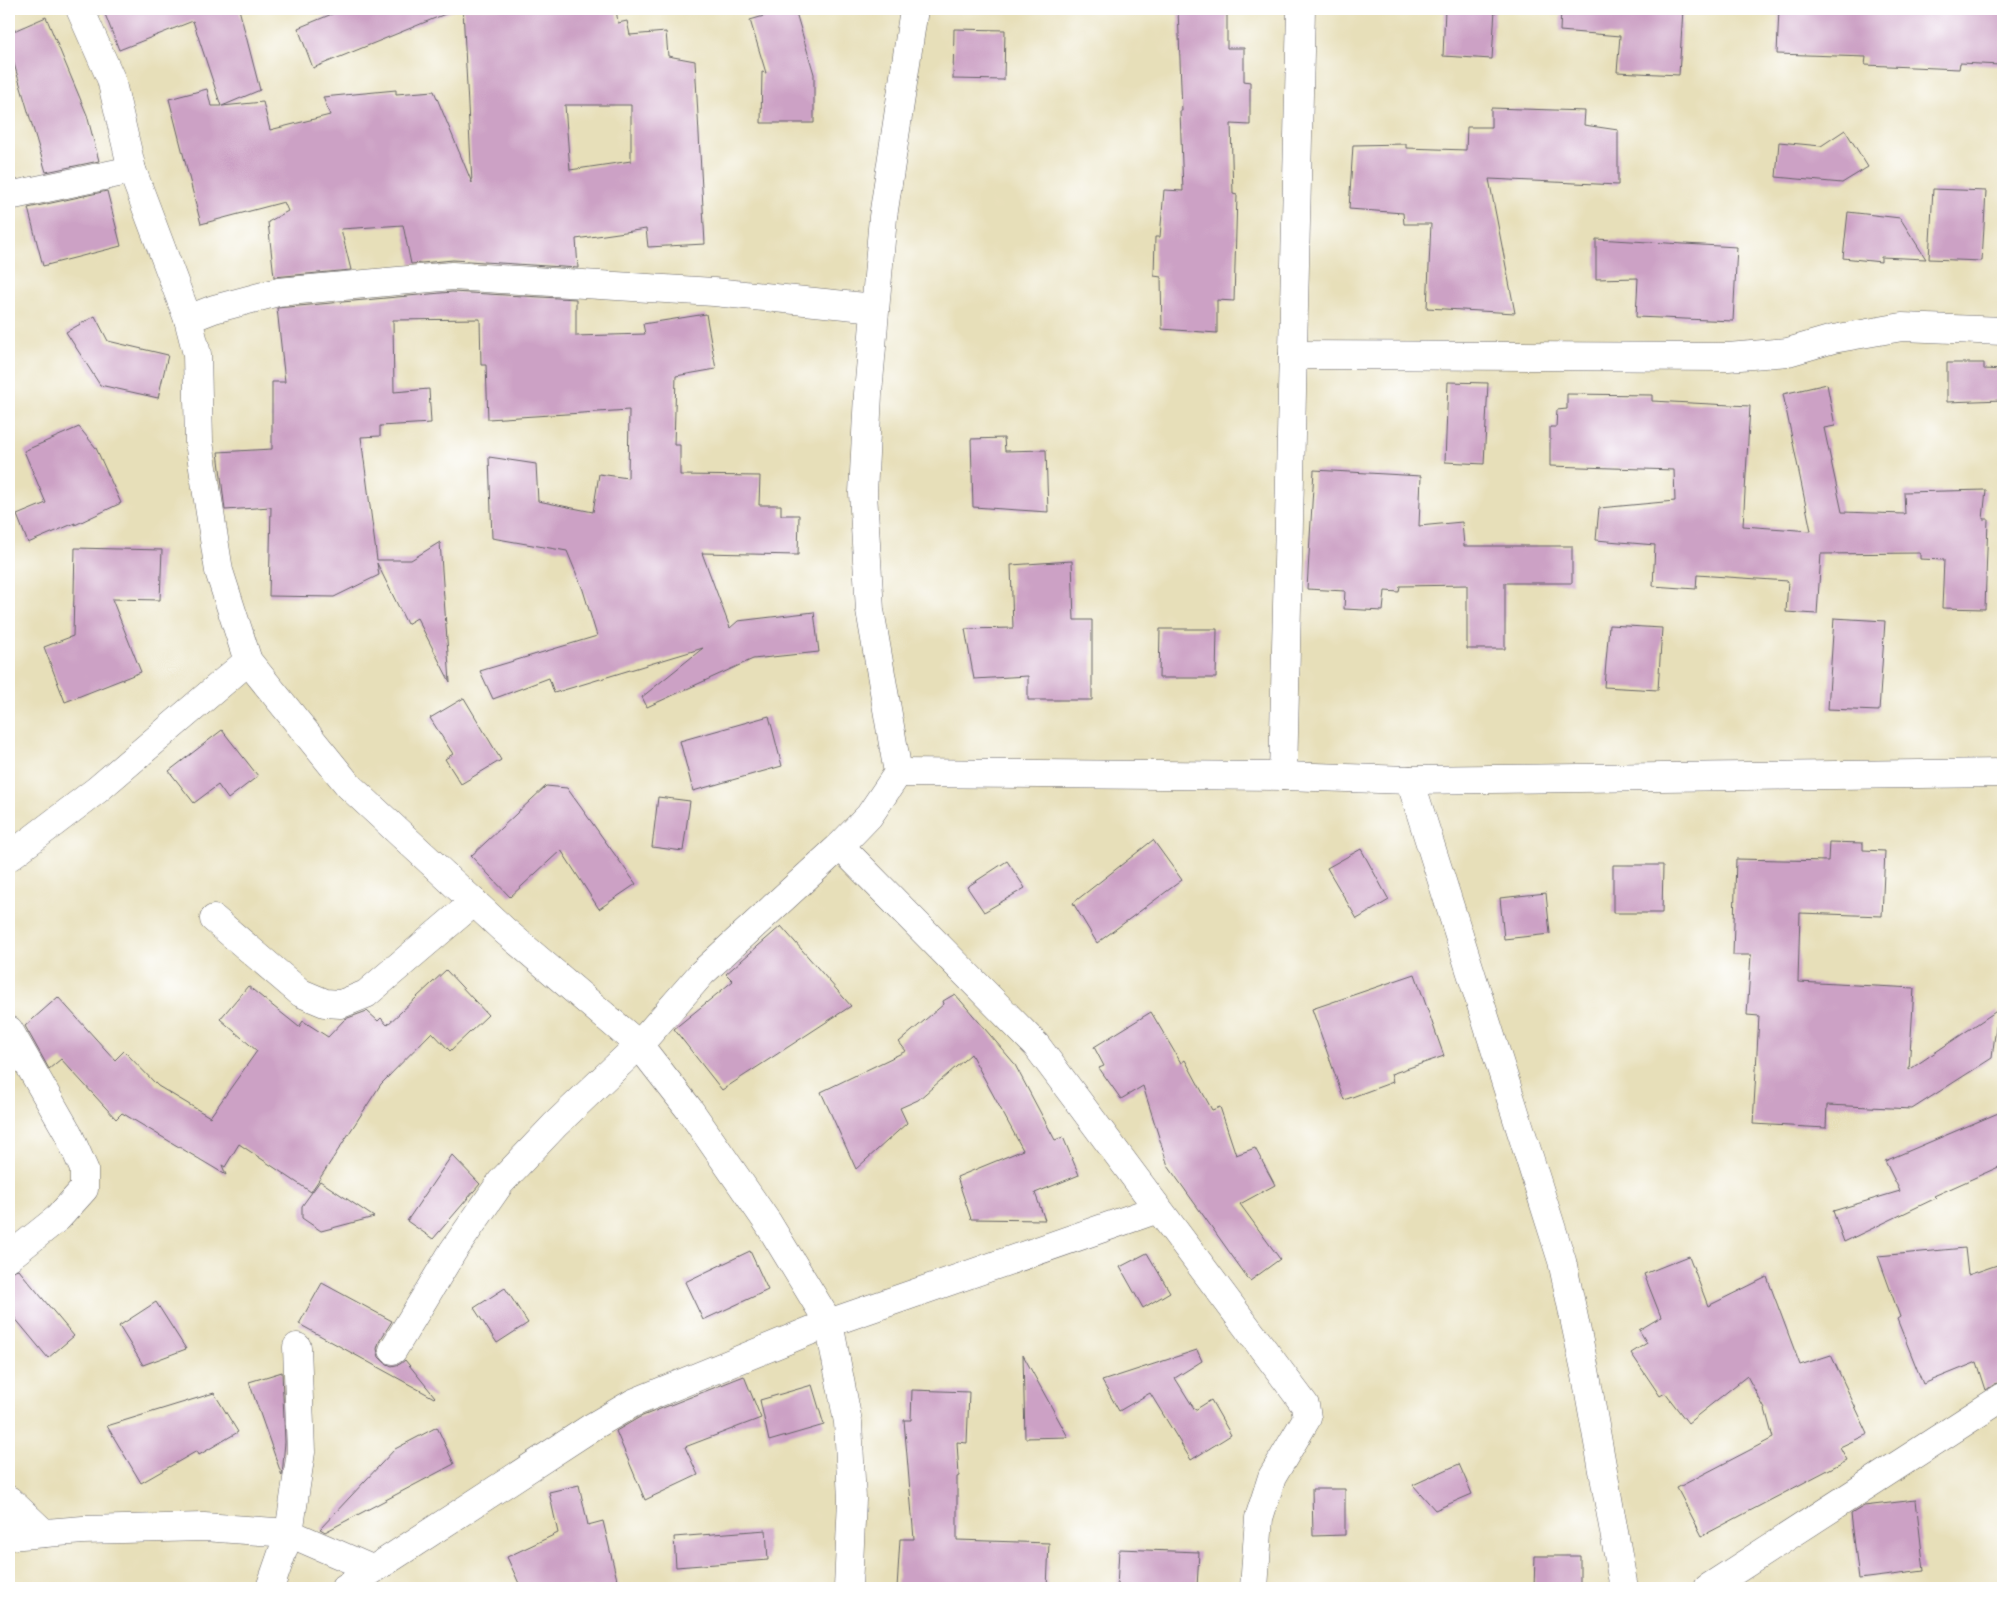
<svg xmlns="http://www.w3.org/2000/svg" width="2012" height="1597" font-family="Mali,sans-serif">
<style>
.building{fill:#cca1c5;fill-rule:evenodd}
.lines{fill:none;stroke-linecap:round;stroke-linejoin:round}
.minor-casing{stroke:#676467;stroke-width:29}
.minor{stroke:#fff;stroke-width:28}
</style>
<rect width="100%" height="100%" fill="#fff"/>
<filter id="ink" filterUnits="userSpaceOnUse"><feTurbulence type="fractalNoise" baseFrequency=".02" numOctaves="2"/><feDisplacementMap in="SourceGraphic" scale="10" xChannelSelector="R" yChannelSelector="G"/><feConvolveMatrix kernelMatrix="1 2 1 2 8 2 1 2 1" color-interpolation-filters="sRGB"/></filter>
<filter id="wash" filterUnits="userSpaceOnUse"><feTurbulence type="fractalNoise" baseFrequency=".0096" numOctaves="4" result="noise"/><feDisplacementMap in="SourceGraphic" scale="20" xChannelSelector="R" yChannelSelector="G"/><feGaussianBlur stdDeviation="1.12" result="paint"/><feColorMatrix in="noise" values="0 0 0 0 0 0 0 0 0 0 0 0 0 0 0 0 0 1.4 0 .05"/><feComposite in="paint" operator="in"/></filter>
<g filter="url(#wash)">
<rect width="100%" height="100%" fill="#e7dfb9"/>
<g id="blocks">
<g class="building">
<path d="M103,9H239L260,90L222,106L263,102L270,130L330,115L323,97L396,90V94L434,91L472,183L463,9H616L618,23L627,21L630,35L666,32L668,56L695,61L705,244L648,247L646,229L576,239L578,268L453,260L411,264L403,225L341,229L351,270L274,277L268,222L288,211L284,202L201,224L169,99L207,89L211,106H221L193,21L119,50ZM565,105H631V161L570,170Z"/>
<path d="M344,9H455V10L313,68L298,28Z"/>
<path d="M788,9H795L814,74V123H761L762,72L766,73L750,20Z"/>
<path d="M1178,9H1227V48H1244V81L1250,82V125L1231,124L1233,194L1237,195L1234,301L1217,300V333L1162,329L1161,277L1154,276L1155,237H1160L1164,190L1183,191L1180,111H1182Z"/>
<path d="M1445,9H1495L1492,59L1443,56Z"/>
<path d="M1561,9H1683L1679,75L1617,72L1620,36L1560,31Z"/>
<path d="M1779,9H2003L2000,65L1960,63L1959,69L1865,65L1866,57L1777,54Z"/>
<path d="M46,17L87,115L99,161L46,172L9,47V33Z"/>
<path d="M954,29L1005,30L1004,80L953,79Z"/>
<path d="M1491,108L1585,111L1584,125L1618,130V185L1489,179L1515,313L1427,308L1431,224H1404L1403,213L1349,209L1353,145L1406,144V148L1466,150L1467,127H1491Z"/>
<path d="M1845,130L1868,167L1842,183L1776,177L1779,142L1821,146Z"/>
<path d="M1933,189L1986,191L1982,261L1929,259Z"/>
<path d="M107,191L121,246L43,266L28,208Z"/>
<path d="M1848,212L1900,218L1926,259L1881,257V262L1843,258Z"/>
<path d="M1596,239L1737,247L1733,321L1636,317L1638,278L1596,279Z"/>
<path d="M452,292L576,299V336L645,334L643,324L706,314L716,369L676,376L674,445H680V475L760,476L759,505H781V515H799L798,555L702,553L730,628L738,621L814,612L819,652L753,659L647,707L642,697L703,648L554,693L549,678L493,699L480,671L597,636L583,590L567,551L492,538L489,457L536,464L538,501L593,512L599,474L628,478L629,410L488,419L486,365H481L480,319L393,320L394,392L429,389L431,423L380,426V436L361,437L377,560H411L440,542L450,682L417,618L407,624L377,563L379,575L334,597L269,596L271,507L225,510L218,452L272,449V382H285L277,308Z"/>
<path d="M95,316L108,341L168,355L158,398L100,385L66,332Z"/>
<path d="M1947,363H1984V369L2003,370V400L1947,402Z"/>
<path d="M1448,382L1488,383L1484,464L1445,462Z"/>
<path d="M1827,384L1835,426L1824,428L1842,512L1905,514L1904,492L1986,490L1983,519H1988L1985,609L1942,608L1944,560L1920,559V553L1821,554L1817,614L1786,612L1788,581L1697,575L1696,589L1653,586L1655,545L1596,540L1599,508L1675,501L1674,470L1550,466V427H1556L1557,410L1567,409V394L1652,395V401L1750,406L1743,526L1811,531L1783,394Z"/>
<path d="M79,427L96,448L121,503L75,525V523L28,543L17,515L46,503L24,451Z"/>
<path d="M1004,438L1005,451L1046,450L1048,512L973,507L971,439Z"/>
<path d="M1314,470L1421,476L1419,526L1462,522L1464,546H1572V583H1505V649H1467V585L1400,586L1399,592L1385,591L1383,611L1344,609L1345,591L1307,589Z"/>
<path d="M75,548L162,550L160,600L112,599L141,672L65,702L44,647L73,636Z"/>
<path d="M1072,561L1074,620H1092V700H1028V676L974,679L965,629L1013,628L1011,565Z"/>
<path d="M1834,618L1885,621L1879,711L1828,709Z"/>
<path d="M1609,625L1662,628L1658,690L1604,687Z"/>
<path d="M1160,629H1217L1216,678H1159Z"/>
<path d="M464,698L501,760L461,784L445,759L453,754L430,718Z"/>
<path d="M769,716L782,766L693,791L680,741Z"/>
<path d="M222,730L258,776L228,799L218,785L194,803L169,771Z"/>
<path d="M546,786L567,788L636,884L599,909L561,850L510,897L471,856Z"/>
<path d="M658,797L690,801L683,851L652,847Z"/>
<path d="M1153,840L1182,880L1097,943L1073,903Z"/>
<path d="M1829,842L1863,843V850L1885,851L1882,916L1800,913L1798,982L1914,988L1909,1070L1998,1010L1992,1058L1912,1109L1827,1105L1826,1128L1753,1124L1759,1016L1747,1015L1751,955H1733L1736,859L1828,861Z"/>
<path d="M1361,849L1389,900L1357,919L1327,868Z"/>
<path d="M1007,861L1025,888L984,912L967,887Z"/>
<path d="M1613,865H1663L1662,913H1613Z"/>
<path d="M1546,893L1550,934L1504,939L1500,898Z"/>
<path d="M781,926L851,1006L722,1090L674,1029L733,981L726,974Z"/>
<path d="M446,970L488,1015L450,1051L432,1032L381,1084L311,1192L239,1144L225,1167L222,1165L226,1175L122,1113L116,1119L61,1059L49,1069L25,1026L58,997L115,1060L124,1051L158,1086L210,1117L257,1051L220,1019L248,986L299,1027L303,1021L328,1037L345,1019L367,1011L378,1021L381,1018L387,1025Z"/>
<path d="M1415,974L1444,1056L1391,1074L1393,1082L1344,1100L1312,1009Z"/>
<path d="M955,994L1014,1063L1055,1140L1063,1137L1079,1175L1035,1193L1045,1220L971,1219L957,1177L1023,1150L971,1054L918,1100L900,1108L907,1123L856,1169L821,1092L906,1051L899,1042L944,1004L943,1001Z"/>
<path d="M1151,1012L1181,1063L1185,1060L1212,1110L1220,1107L1236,1155L1255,1148L1275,1185L1240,1204L1280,1259L1250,1281L1168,1166L1143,1086L1121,1099L1099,1068L1104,1066L1094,1047Z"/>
<path d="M2003,1111V1165L1934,1196L1936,1198L1844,1242L1833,1211L1900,1191L1885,1161Z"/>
<path d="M452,1155L480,1184L433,1239L407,1221Z"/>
<path d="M320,1181L374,1217L321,1231L302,1218V1206Z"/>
<path d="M1965,1248L1968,1275L2003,1263V1382L1995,1384L1986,1390L1977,1362L1923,1384L1897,1319L1900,1317L1878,1256Z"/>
<path d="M750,1251L768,1290L703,1320L685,1282Z"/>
<path d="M1147,1253L1170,1292L1143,1308L1120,1267Z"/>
<path d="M1689,1256L1708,1306L1767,1277L1800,1365L1831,1355L1868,1434L1840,1447L1847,1460L1702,1536L1677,1488L1773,1438L1765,1409L1747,1376L1688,1423L1665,1393L1660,1396L1631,1353L1647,1343L1639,1330L1661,1317L1644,1274Z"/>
<path d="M18,1269L74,1336L48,1358L9,1311V1272Z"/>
<path d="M322,1283L392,1321L379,1342L377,1349L379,1357L385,1363L392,1366L400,1364L405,1360L435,1397L434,1398L299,1324Z"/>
<path d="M505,1288L528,1323L497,1343L474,1308Z"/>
<path d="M156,1302L186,1349L143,1365L119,1326Z"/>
<path d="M1197,1350L1202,1361L1175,1378L1195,1410L1211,1400L1231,1435L1191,1460L1150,1393L1119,1411L1102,1381Z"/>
<path d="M1023,1355L1068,1437L1025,1438Z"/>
<path d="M282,1372L285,1442L282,1476L249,1382Z"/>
<path d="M744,1376L761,1418L685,1447L698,1475L645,1500L616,1431L640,1417Z"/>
<path d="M812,1385L824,1425L769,1441L760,1400Z"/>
<path d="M912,1390L969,1392L967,1443L957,1442L959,1476L957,1477V1540L1049,1543L1047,1588H897L900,1539H914L904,1420H911Z"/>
<path d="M214,1393L238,1432L199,1455L197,1451L141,1483L107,1426Z"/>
<path d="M437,1427L454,1464L325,1532L322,1530L320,1529L395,1449Z"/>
<path d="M1459,1464L1472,1494L1435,1510L1413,1485Z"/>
<path d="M579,1485L588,1525L603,1521L619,1588H521L507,1557L558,1533L549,1492Z"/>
<path d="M1312,1489H1345V1535L1313,1536Z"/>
<path d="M1916,1500L1924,1571L1859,1579L1851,1514L1864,1506Z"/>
<path d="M766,1530L768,1560L676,1567L674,1537Z"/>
<path d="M1119,1549L1199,1552L1197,1588H1117Z"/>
<path d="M1535,1556H1580V1588H1534Z"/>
</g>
</g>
</g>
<g filter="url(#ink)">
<use href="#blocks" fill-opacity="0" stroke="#676467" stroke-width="1"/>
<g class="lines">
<defs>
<g id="minor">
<path d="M80,9L111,79L132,170L188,319L197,354L199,442L219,571L248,661L349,786L505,931L639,1045L689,1109L768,1223L829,1323L848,1422L852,1499L848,1588"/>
<path d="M9,196L132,170"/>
<path d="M188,319L214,309L278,292L452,276L714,292L875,308"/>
<path d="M1293,355L1728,357L1788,352L1833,339L1902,327L2003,331"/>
<path d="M898,773L1283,776L1410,780L2003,773"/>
<path d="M1283,776L1301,9"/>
<path d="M1410,780L1562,1261L1585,1370L1624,1588"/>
<path d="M840,846L1036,1045L1305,1405L1307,1418L1272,1477L1259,1518L1254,1588"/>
<path d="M9,857L97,790L248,661"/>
<path d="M214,919L301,993L325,1003L341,1004L366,994L474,902"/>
<path d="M9,1030L68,1133L84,1169V1189L58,1218L9,1257"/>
<path d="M393,1350L453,1251L501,1182L555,1125L639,1045L702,973L840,846L869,816L898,773L870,610L863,493L868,394L883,217L914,9"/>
<path d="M9,1500L44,1533"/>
<path d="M9,1536L83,1530L204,1527L289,1533L372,1569"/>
<path d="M270,1588L289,1533L301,1452L297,1347"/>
<path d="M345,1588L592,1427L633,1403L829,1323L1158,1209"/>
<path d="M1708,1588L2003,1397"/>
</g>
</defs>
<use href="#minor" class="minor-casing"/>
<use href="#minor" class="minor"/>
</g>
</g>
<rect width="2012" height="1597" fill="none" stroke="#fff" stroke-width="30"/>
</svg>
